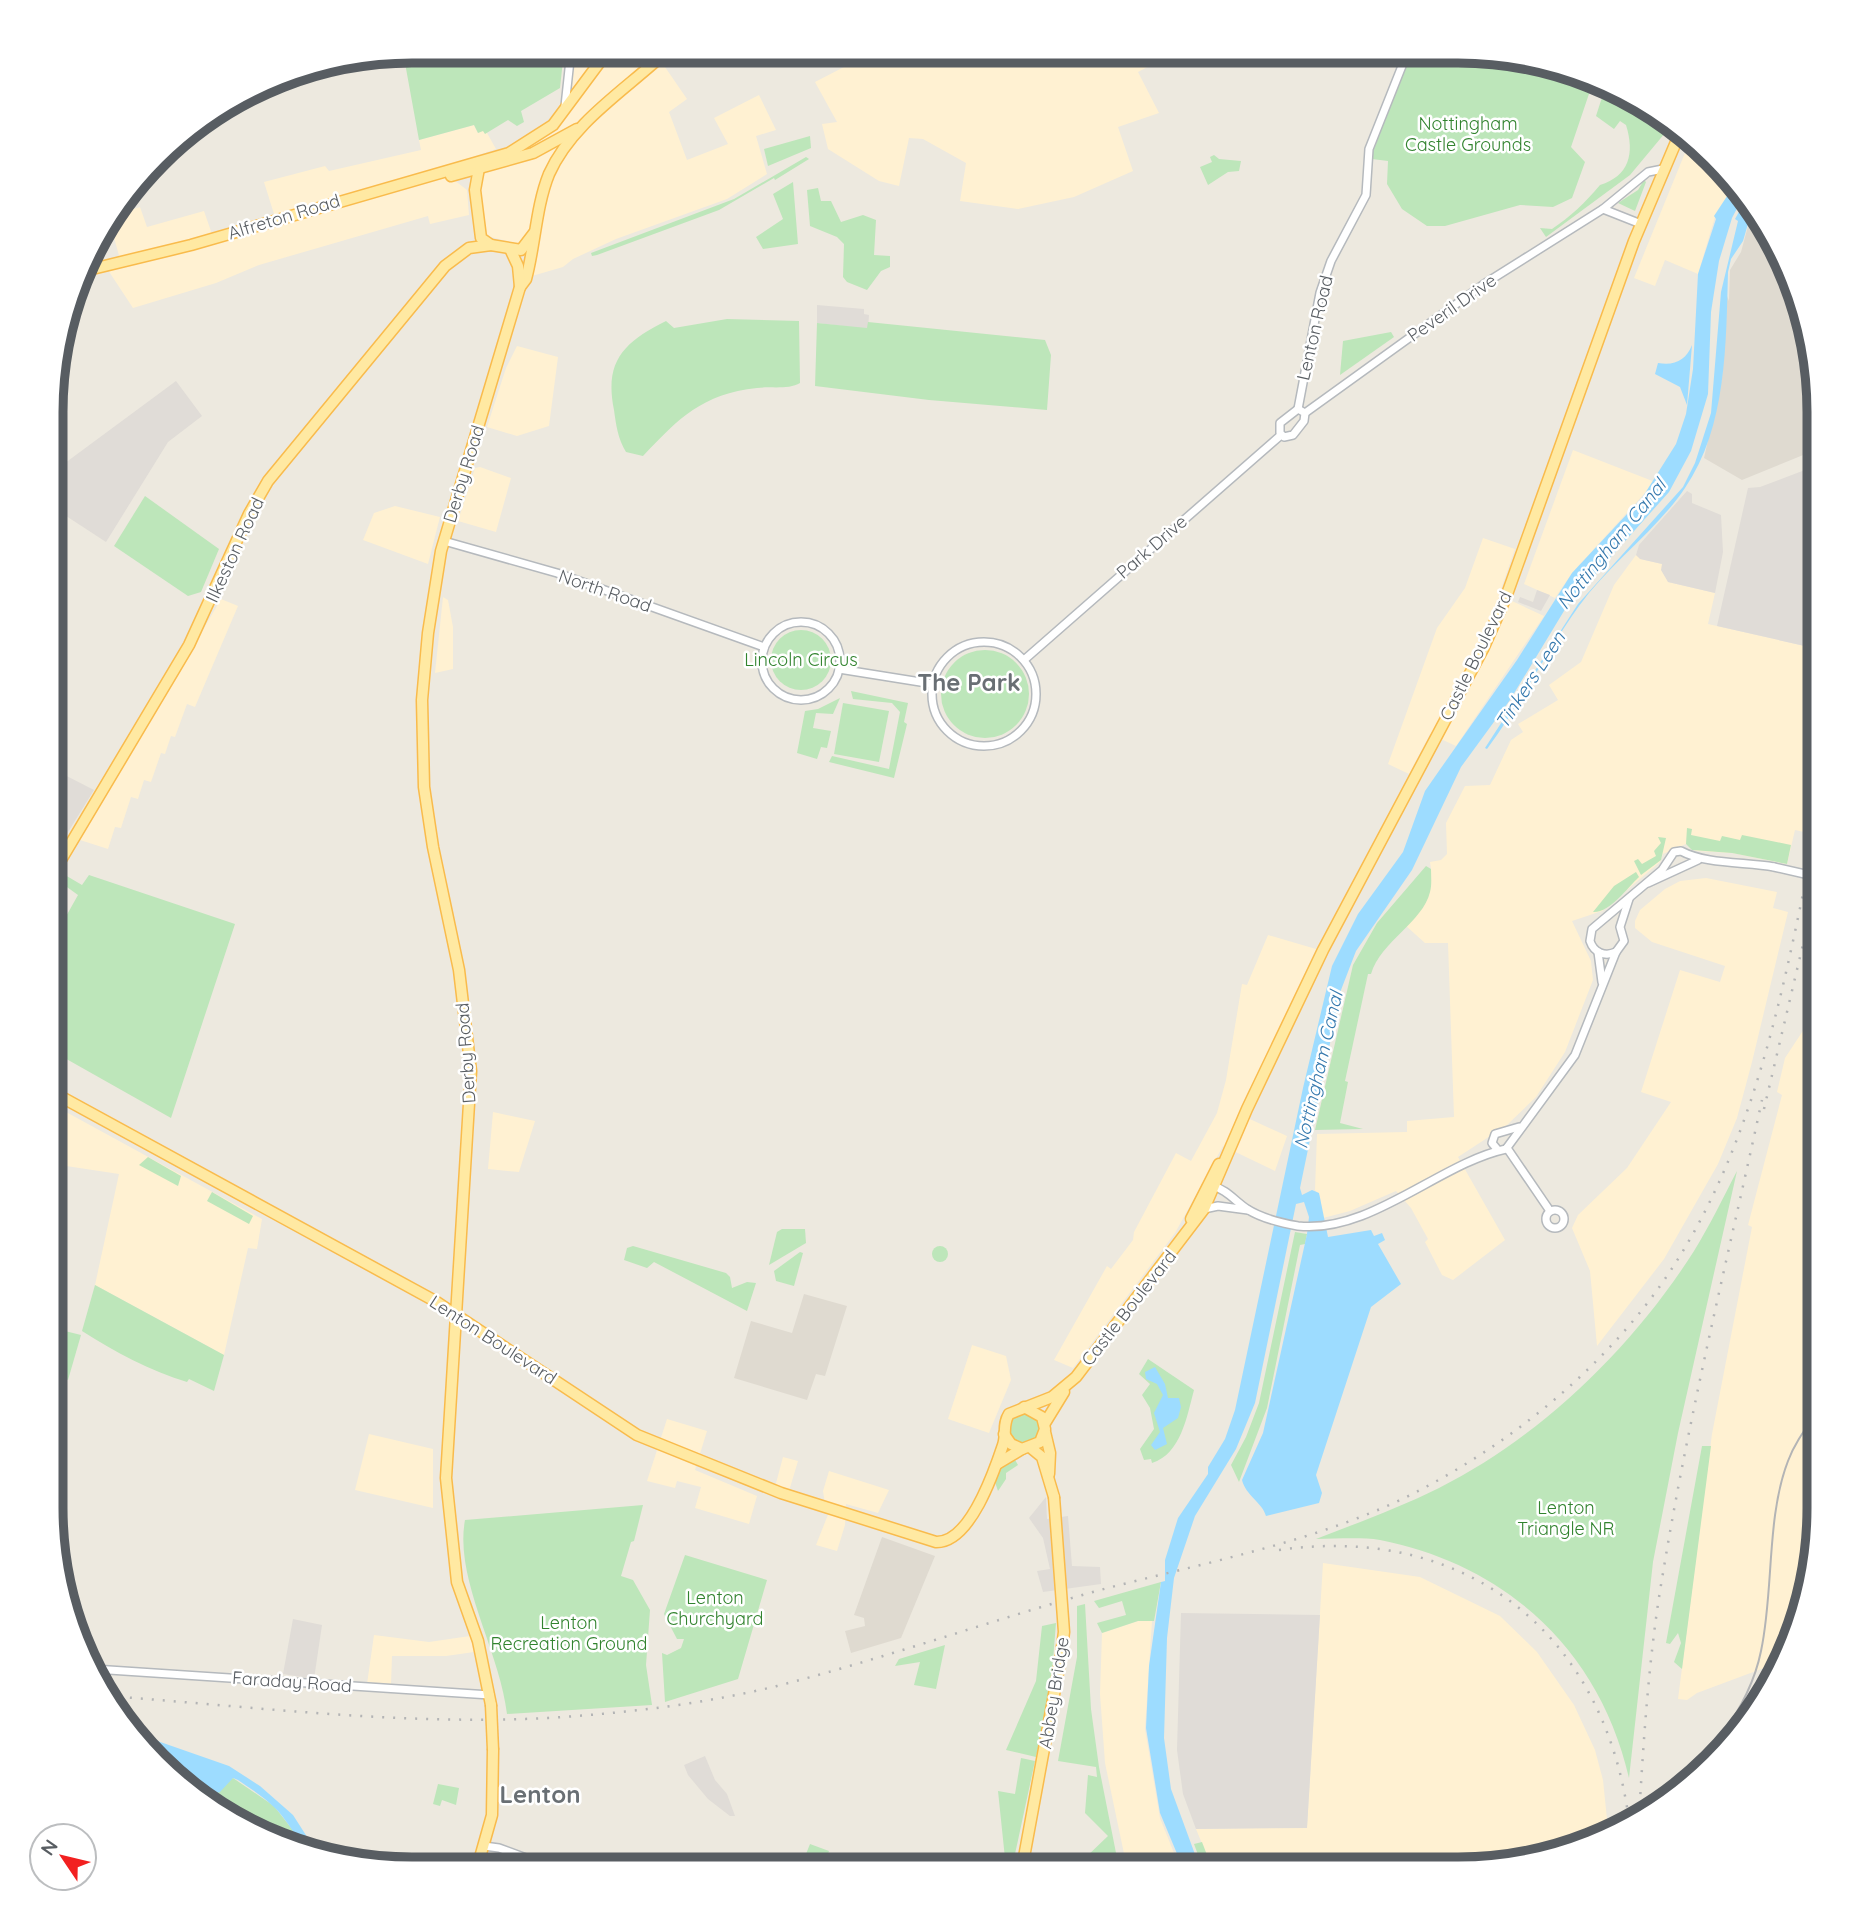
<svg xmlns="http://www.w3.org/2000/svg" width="1870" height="1920" font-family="Quicksand,sans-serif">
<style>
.commercial{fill:#fff1d2}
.industrial{fill:#e0dcd7}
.education{fill:#dfdad0}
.green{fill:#bde6ba}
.water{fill:#9ddcff}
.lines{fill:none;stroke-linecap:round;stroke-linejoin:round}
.tertiary-casing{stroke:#b5b9bd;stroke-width:10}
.primary-casing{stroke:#f9bb4c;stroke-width:13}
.tertiary{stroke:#fff;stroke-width:7}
.primary{stroke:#ffe9a2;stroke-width:10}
.tram{stroke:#b3b4b5;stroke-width:2}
.rail{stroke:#b3b4b5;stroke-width:2.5;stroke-dasharray:2 9;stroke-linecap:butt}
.tertiary-bridge-casing{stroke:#b5b9bd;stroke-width:10;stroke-linecap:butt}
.primary-bridge-casing{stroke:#f9bb4c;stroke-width:13;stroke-linecap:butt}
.tertiary-bridge{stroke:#fff;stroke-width:7}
.primary-bridge{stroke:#ffe9a2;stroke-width:10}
.labels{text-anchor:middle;stroke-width:5;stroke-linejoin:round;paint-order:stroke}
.park-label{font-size:18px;fill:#31832e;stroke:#fff}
.street-label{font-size:18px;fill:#585d62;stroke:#fff}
.water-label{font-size:19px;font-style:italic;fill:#3478ad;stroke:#fff}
.district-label{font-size:24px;font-weight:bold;fill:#696f74;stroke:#fff}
.rim{fill:none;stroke:#585d62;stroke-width:9}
</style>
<rect width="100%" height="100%" fill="#ede9df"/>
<g class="commercial">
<path d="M572,51L683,52L665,67L687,99L669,112L687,160L728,144L714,118L759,95L776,130L756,136L767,174L727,199L616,239L573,259L563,267L532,276L539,249L487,236L482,223L480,181L487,159L546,124L559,109Z"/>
<path d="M873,52L1174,53L1138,72L1159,113L1118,127L1133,171L1074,197L1018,209L960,201L966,163L923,139L909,138L899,186L879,181L828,149L822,124L837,122L815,82Z"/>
<path d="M474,125L478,133L483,130L487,133L496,149L452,164L454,180L467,190L469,215L430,224L428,216L259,265L216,283L133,308L106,267L121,263L109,219L112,216L140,207L147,227L204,211L212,234L274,214L264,182L325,166L329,171L421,150L419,140Z"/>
<path d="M1689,143L1735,184L1715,217L1698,274L1665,260L1655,286L1634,278Z"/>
<path d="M1753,208L1766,232L1748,226Z"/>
<path d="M517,346L558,357L549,426L517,436L487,427L506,368Z"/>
<path d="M1573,450L1655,482L1572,573L1555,598L1524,584Z"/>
<path d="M480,467L511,478L496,532L458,521L475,468Z"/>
<path d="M395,506L440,517L428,564L363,540L374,513Z"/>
<path d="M1483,538L1515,549L1499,595L1544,616L1456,746L1430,734L1409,774L1388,764L1437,628L1465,588Z"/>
<path d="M1636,555L1641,559L1662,564L1668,582L1715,593L1708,624L1818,649V768L1804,832L1795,830L1787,864L1732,853L1696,851L1686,844L1663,854L1660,862L1602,911L1572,921L1591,961L1593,980L1565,1052L1536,1097L1507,1125L1458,1157L1505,1240L1453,1280L1442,1275L1425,1242L1428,1239L1411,1208L1396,1191L1350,1211L1323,1218L1320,1196L1315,1190L1317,1134L1407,1132V1121L1454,1117L1448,943H1425L1405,925L1411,921L1431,869L1430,862L1441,860L1447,854L1446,823L1465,786L1490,785L1511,740L1523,732L1518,724L1558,700L1549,685L1581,662L1614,585Z"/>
<path d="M443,597L448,600L453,627V669L435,673Z"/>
<path d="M221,599L238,606L195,707L187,704L175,737L171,736L165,754L161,753L151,782L144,780L138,799L131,797L121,828L115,827L108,849L80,840Z"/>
<path d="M1706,878L1777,892L1773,908L1788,912L1752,1062L1737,1118L1718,1164L1664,1259L1597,1346L1590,1271L1572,1228L1578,1215L1627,1168L1671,1102L1641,1092L1680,970L1720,982L1725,966L1652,942L1635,928V921L1640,910L1665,889L1680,881Z"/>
<path d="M1268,935L1316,949L1239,1114L1287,1136L1275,1171L1223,1146L1175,1233L1073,1368L1054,1360L1107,1266L1111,1269L1133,1240L1134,1232L1176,1153L1191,1161L1217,1113L1226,1080L1242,984L1247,985Z"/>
<path d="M1818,1008V1531L1807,1602L1783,1661L1697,1693L1687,1700L1678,1699L1712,1434L1752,1227L1748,1225L1782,1095L1777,1092L1785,1058Z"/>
<path d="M66,1112L262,1219L257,1249L248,1248L224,1355L95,1285L119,1174L53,1164L54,1134Z"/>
<path d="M493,1112L535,1121L519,1172L488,1169Z"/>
<path d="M972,1345L1006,1356L1011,1380L989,1433L948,1419Z"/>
<path d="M667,1419L707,1431L695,1470L757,1496L749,1524L695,1508L701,1487L677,1481L675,1488L647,1481Z"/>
<path d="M369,1434L433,1449V1508L355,1490Z"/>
<path d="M783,1457L798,1461L789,1491L775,1487Z"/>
<path d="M829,1471L889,1490L878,1513L846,1504L845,1525L837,1551L816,1545L831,1507L825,1504L823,1491Z"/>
<path d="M1323,1563L1420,1577L1500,1616L1537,1652L1574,1705L1595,1750L1603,1780L1608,1829L1547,1855L1481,1868H1212L1196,1829L1307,1827Z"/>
<path d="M1138,1621H1152L1145,1729L1160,1818L1180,1868H1127L1105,1763L1100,1694L1102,1633Z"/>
<path d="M374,1635L429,1642L470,1636L474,1652L446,1656H392L391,1684H367Z"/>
</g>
<g class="industrial">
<path d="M817,305L864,309V314L869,315L868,329L817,323Z"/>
<path d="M176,381L202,416L168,442L106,542L57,510V469Z"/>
<path d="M1818,465V649L1717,626L1748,488L1760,487Z"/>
<path d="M1687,491L1692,494V503L1721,515L1723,552L1715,593L1668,582L1661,570L1662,564L1640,559L1636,555L1639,545Z"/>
<path d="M1537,590L1550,595L1541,611L1518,602L1520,597L1533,602Z"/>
<path d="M55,770L94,790L55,853Z"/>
<path d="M1046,1497L1047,1519L1068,1516L1072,1566L1100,1567L1101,1584L1043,1592L1037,1571L1050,1569L1043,1538L1029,1518Z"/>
<path d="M1181,1613L1320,1615L1307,1828L1196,1829L1183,1794L1177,1750Z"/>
<path d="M293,1619L322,1625L314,1679L283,1674Z"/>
<path d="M705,1756L715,1780L727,1794L735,1816H730L708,1799L688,1775L684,1765Z"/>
</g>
<g class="education">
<path d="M1748,226L1766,232L1800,295L1818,389V449L1742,480L1704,458L1722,378L1725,314L1727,296L1729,301L1730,270L1741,252Z"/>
<path d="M804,1294L847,1306L825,1376L816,1374L807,1400L734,1378L751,1321L792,1333Z"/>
<path d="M882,1537L935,1556L901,1638L851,1653L845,1631L865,1626L864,1618L854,1615Z"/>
</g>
<g class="green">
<path d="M412,51H564L560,88L521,111L524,122L517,126L508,120L485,134L483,131L478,133L474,125L419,140L403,52Z"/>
<path d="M1415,54H1505L1595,84L1592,85L1571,147L1585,162L1572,198L1553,207L1520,205L1445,226H1427L1402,209L1387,184L1388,161L1372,159V154L1409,57L1414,59Z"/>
<path d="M1605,88L1638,99L1670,127L1630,175L1546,237L1540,228L1552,229C1570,217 1586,202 1600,185C1629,176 1635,154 1626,125L1620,121L1614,129L1596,116Z"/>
<path d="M810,136L811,148L768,166L764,149Z"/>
<path d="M1214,155L1219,159L1241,161L1239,171L1228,172L1208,185L1200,167L1212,162L1210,157Z"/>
<path d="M806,157L809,159L775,180L774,178L719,210L597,255L592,256L591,253L734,199Z"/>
<path d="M1644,180L1646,182L1635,211L1618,203L1638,190Z"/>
<path d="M793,182L798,244L763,249L756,237L783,219L773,194Z"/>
<path d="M818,188L821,201H831L841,222L863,215L876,220L874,255L890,256V267L881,271L867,290L847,282L843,277L844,244L837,237L810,226L807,190Z"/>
<path d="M727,319L799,321L800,383C789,390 770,386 757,388C702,394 679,418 643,456L626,452C618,439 616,425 614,410C604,361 624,342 666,321L674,328Z"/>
<path d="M868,322L1045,340L1051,355L1047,410L929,400L815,386L817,323L867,328Z"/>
<path d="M1391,332L1394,337L1340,375L1343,341Z"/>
<path d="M145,496L219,549L201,592L188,596L114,546Z"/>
<circle cx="801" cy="660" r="30"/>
<circle cx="985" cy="694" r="44"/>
<path d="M851,691L908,703L904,722L907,724L894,778L829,762L832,756L889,769L900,712L892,703L853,699Z"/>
<path d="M840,698L833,714L816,713L813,728L831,731L827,748L821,747L817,759L797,753L805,711L818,709Z"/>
<path d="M843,703L889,711L879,762L834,754Z"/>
<path d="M1687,828L1692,829L1691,835L1720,841L1722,836L1740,840L1742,835L1791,845L1787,864L1732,853L1692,850L1686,844Z"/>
<path d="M1658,837L1666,838L1661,860L1641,875L1634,861L1638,859L1642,864L1656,856L1654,851L1661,843Z"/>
<path d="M1426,866L1431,869C1431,876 1432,885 1430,892C1423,922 1381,941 1371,974H1368L1345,1081L1348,1082L1340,1123L1363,1129L1315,1130L1353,965L1377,923Z"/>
<path d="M1636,872L1639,877C1627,888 1610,913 1593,912L1614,886Z"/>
<path d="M65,875L82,885L89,875L235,924L171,1118L54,1052L55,936L78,895L60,882Z"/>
<path d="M148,1157L181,1176L178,1186L139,1165Z"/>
<path d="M1737,1171L1678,1433L1653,1562L1629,1778C1600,1651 1507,1565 1380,1540C1360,1537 1336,1539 1316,1539C1357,1523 1399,1508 1439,1488C1541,1437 1633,1347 1694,1251C1710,1225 1723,1198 1737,1171Z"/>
<path d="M212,1192L253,1216L249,1224L207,1201Z"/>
<path d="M782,1229H805L806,1243L769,1265L777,1232Z"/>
<path d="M1295,1232L1307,1234L1305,1244L1300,1245L1267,1408L1239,1482L1231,1465L1246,1437L1259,1403Z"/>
<circle cx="940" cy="1254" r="8"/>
<path d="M633,1246L726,1273L730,1277L732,1288L747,1282L756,1283L747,1311L654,1262L647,1268L624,1260L627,1248Z"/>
<path d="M800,1252L803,1253L794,1286L776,1281L774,1271Z"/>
<path d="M95,1285L224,1355L214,1391L189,1379L187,1382C150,1371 115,1352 82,1331Z"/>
<path d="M53,1328L81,1335L68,1380L52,1370Z"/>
<path d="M1148,1359L1194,1390C1187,1416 1181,1454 1152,1463L1151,1459L1144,1460L1140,1449L1154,1429L1150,1408L1142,1395L1150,1384L1139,1374Z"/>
<circle cx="1024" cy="1428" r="16"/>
<path d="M1702,1446H1711L1682,1669L1674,1662L1681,1643L1678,1633L1670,1644L1666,1643Z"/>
<path d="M1014,1458L1018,1465L1006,1473V1479L998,1491L995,1482L1000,1468Z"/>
<path d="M643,1505L634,1541L631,1542L621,1576L633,1580L650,1610L646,1665L652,1705L507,1714C500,1651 454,1579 465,1520Z"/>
<path d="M685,1555L767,1580L738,1679L665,1702L662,1653L667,1655L681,1648L684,1639H677L664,1614Z"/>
<path d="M1161,1582L1154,1621H1138L1102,1633L1097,1623L1126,1615L1122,1601L1099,1608L1094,1601Z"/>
<path d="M1085,1604L1091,1709L1099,1767L1119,1868H1094L1084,1859L1108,1836L1085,1813L1088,1775L1097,1777L1096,1767L1058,1761L1077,1657V1606Z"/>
<path d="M1056,1623L1051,1685L1036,1757L1006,1750L1036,1681L1042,1626Z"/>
<path d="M945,1645L936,1689L914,1685L920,1662L895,1666L899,1659Z"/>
<path d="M1021,1758L1035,1761L1012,1868H1006L998,1791L1015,1794Z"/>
<path d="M233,1778L274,1806L306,1847L301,1850L275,1839L268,1830L266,1835L232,1821L198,1792Z"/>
<path d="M438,1784L459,1788L456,1805L442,1800L440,1806L433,1804Z"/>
<path d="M1202,1842L1212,1868H1203L1194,1844Z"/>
<path d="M810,1844L829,1851L823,1868L802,1864Z"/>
</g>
<g class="water">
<path d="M1735,184L1745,193L1732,218L1719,261L1711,312L1708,394L1691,451L1669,492L1567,606L1510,700L1461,767L1412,870L1356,951L1341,990L1300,1188L1302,1195L1312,1190L1319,1193L1328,1237L1371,1230L1374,1236L1382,1233L1385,1240L1378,1244L1401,1284L1371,1307L1316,1475L1322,1493L1319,1503L1266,1516C1262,1502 1246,1496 1242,1480L1263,1433L1307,1234L1309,1217L1304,1202L1296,1204L1255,1403L1236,1449L1195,1516L1174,1578L1167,1638L1164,1738L1171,1789L1200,1868H1183L1160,1813L1146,1728L1149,1666L1161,1582L1165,1581V1560L1178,1518L1208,1474V1467L1225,1439L1235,1410L1303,1088L1332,966L1358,914L1403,852L1425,791L1441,768L1517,660L1572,573L1642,498L1676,444L1686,414L1693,369L1698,274L1716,219L1714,216Z"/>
<path d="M1746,199L1753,207L1743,241L1731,259L1728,272C1726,343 1727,427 1685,488C1656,531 1610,563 1579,606C1546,652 1521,703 1487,749L1485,748L1578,604L1683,487L1695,463L1711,413L1721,292L1738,221L1735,219Z"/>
<path d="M1692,345L1687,405L1680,387L1655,374L1658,363C1675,366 1686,360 1692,345Z"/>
<path d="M1155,1367L1165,1384L1168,1398H1179L1181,1407L1178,1418L1163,1428L1167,1444L1155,1450L1151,1445L1160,1432L1154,1413L1163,1395L1157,1384L1146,1379L1145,1372Z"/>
<path d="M118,1715L146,1737L229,1766L260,1786L293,1815L320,1857C301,1851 290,1822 275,1808C264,1797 251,1789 238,1780L233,1778L220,1792L204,1797L125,1728Z"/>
</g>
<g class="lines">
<defs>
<g id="tertiary">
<path d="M565,106L571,51"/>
<path d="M1603,209L1641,224"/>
<path d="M1298,409L1320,293L1331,261L1366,195L1369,149L1402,66L1404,54"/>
<path d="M1298,409L1305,413L1304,421L1293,435L1284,437L1280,433V423Z"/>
<path d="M1305,413L1484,284L1603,209L1648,172L1663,169"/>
<path d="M444,541L557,573L764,647"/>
<circle cx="801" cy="661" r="39"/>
<circle cx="984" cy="694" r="52"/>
<path d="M1024,660L1281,435"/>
<path d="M839,669L933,684"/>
<path d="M1648,883L1698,860"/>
<path d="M1598,952L1602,982"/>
<path d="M1616,952C1605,957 1594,953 1590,941L1592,929L1662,870L1674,852L1681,851C1705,864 1744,862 1774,867"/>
<path d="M1507,1148L1550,1211"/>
<path d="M1497,1149L1492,1143L1495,1134L1519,1127"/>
<path d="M1212,1186C1226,1189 1235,1201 1247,1209C1261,1218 1281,1223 1298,1226C1370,1234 1440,1163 1506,1149L1575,1055L1616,952L1624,941L1620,927L1629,899"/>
<path d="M1204,1209L1218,1206L1248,1210"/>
<circle cx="1555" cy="1219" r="9"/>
<path d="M94,1669L490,1695"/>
<path d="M484,1846L499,1848L553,1868"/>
</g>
<g id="primary">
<path d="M479,168L475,190L481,238L491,245L521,250L534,233"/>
<path d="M451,176L533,153L577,129"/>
<path d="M84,271L191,245L509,153L553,125L608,51"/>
<path d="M520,287L526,279C535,246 536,206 549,174C572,122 627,89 667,51"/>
<path d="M55,870L189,645L249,514L268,481L445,266L469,248L491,245"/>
<path d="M54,1093L435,1301L637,1435L781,1493L936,1542C970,1543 994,1472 1003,1445C1007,1433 1002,1425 1009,1414L1052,1397L1076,1377L1204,1209L1247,1109L1323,950L1483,649L1506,597L1634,241L1679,135"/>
<path d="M1191,1219L1219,1164"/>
<path d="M1045,1423L1064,1392"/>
<path d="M1045,1432L1050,1453L1049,1474"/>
<path d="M1004,1434L1011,1444L1022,1449L1040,1442L1045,1429L1042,1417L1024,1407"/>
<path d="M1031,1448L1042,1457L1054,1497"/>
<path d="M997,1464L1022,1449"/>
<path d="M491,1705L478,1641L457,1582L446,1478L471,1071L459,970L433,847L424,787L422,700L428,633L441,551L520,287L518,266L511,251"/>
<path d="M477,1868L492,1815L493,1750"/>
<path d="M1022,1868L1060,1662"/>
</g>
</defs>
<use href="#tertiary" class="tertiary-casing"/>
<use href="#primary" class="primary-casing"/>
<use href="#tertiary" class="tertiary"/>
<use href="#primary" class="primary"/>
<path class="tram" d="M1654,1807C1700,1769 1749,1711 1761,1651C1774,1591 1766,1518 1788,1461C1795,1442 1807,1427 1818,1411"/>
<g class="rail">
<path d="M1764,1109L1818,881"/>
<path d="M1279,1550C1467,1523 1605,1634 1629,1821"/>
<path d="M108,1696C259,1707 412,1727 563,1717C635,1712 707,1703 777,1686C886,1658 992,1620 1100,1590C1203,1563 1326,1540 1420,1490C1508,1444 1592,1377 1652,1297C1755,1159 1784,985 1818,820"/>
<path d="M1639,1816C1644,1735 1649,1653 1663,1573C1689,1414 1728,1257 1762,1100"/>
</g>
<defs>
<path id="tertiary-bridge" d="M1774,867L1818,877"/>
<g id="primary-bridge">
<path d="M1054,1497L1064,1632L1060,1662"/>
<path d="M491,1705L493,1750"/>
</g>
</defs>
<use href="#tertiary-bridge" class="tertiary-bridge-casing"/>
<use href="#primary-bridge" class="primary-bridge-casing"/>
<use href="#tertiary-bridge" class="tertiary-bridge"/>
<use href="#primary-bridge" class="primary-bridge"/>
</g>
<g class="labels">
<g class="park-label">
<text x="1468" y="130">Nottingham<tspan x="1468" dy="21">Castle Grounds</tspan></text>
<text x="801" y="666">Lincoln Circus</text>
<text x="1566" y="1514">Lenton<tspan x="1566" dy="21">Triangle NR</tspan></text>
<text x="715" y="1604">Lenton<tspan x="715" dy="21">Churchyard</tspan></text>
<text x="569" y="1629">Lenton<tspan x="569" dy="21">Recreation Ground</tspan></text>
</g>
<g class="street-label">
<text transform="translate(284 217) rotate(-17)" y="6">Alfreton Road</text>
<text transform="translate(1452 308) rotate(-35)" y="6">Peveril Drive</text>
<text transform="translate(1315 328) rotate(-77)" y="6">Lenton Road</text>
<text transform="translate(464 474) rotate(-73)" y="6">Derby Road</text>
<text transform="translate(1152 547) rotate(-41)" y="6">Park Drive</text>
<text transform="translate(235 550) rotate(-65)" y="6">Ilkeston Road</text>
<text transform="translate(605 591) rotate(19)" y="6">North Road</text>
<text transform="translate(1476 656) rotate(-64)" y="6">Castle Boulevard</text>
<text transform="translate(466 1053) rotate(-94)" y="6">Derby Road</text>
<text transform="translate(1129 1308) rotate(-52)" y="6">Castle Boulevard</text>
<text transform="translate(493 1340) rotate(33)" y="6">Lenton Boulevard</text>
<text transform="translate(292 1682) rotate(4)" y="6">Faraday Road</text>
<text transform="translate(1054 1693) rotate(-81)" y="6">Abbey Bridge</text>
</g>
<g class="water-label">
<text transform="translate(1611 544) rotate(-51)" y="7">Nottingham Canal</text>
<text transform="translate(1530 680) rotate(-57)" y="7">Tinkers Leen</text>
<text transform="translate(1318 1070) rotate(-77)" y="7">Nottingham Canal</text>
</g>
<g class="district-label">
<text x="969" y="691">The Park</text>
<text x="540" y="1803">Lenton</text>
</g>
</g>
<path d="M0 0H1870V1920H0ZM412 63H1458A349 349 0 0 1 1807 412V1508A349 349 0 0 1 1458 1857H412A349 349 0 0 1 63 1508V412A349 349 0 0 1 412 63Z" fill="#fff" fill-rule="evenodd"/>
<path class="rim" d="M412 63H1458A349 349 0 0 1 1807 412V1508A349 349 0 0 1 1458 1857H412A349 349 0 0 1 63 1508V412A349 349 0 0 1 412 63Z"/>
<g transform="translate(63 1857) rotate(305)"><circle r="33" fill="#ffffff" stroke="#bcbec0" stroke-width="2"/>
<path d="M0-5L12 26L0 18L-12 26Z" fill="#f22020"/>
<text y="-10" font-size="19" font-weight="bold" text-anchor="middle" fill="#585d62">N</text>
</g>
</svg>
